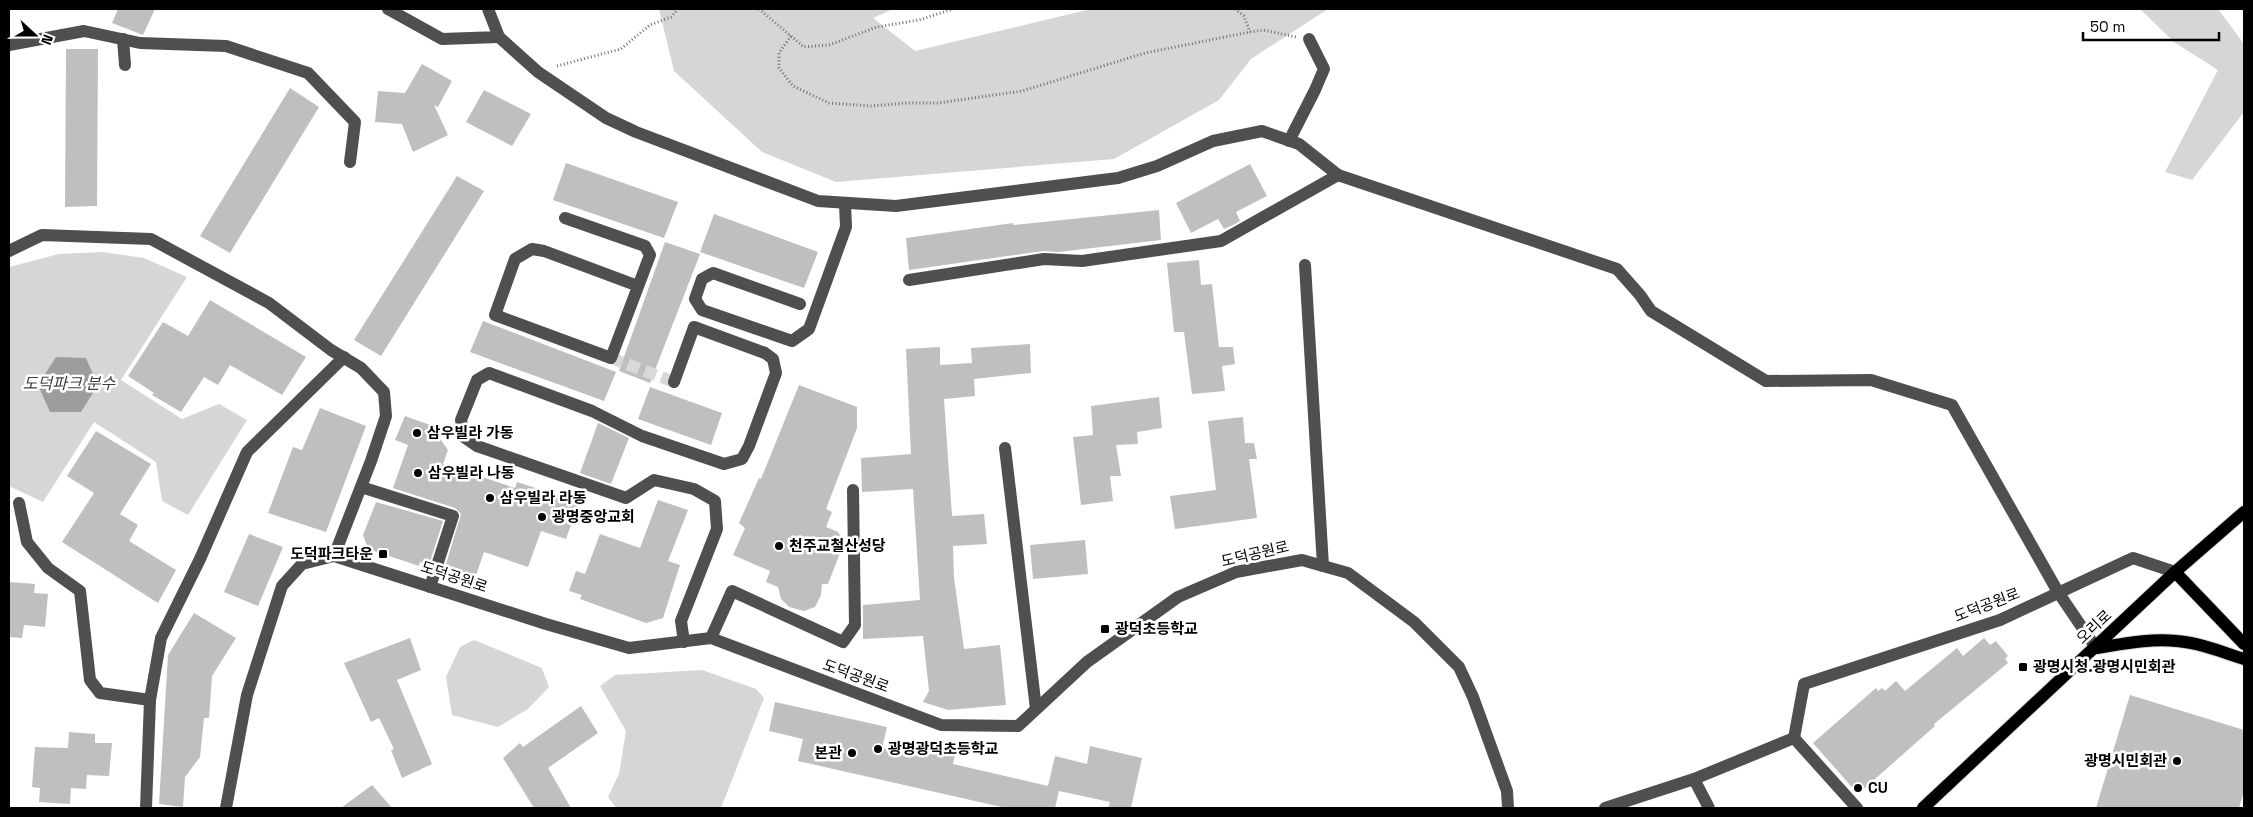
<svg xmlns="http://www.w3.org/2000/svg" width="2253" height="817" font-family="'Space Grotesk','Noto Sans KR',sans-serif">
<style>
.green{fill:#d6d6d6}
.water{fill:#9d9d9d}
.building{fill:#bfbfbf}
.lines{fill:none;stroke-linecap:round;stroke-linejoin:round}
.minor-tunnel{stroke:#d9d9d9;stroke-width:12;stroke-dasharray:12 6;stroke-linecap:butt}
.major-casing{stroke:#dbdbdb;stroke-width:14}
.path{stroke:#717171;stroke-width:3;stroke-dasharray:1 2.5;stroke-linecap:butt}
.minor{stroke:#4f4f4f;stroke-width:12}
.major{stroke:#000;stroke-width:12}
.poi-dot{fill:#000;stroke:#fff;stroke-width:2}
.labels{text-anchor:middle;stroke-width:5;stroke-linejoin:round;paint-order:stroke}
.poi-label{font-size:15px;font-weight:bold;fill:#000;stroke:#fff;text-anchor:start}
.street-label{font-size:15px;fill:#000;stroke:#fff}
.water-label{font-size:16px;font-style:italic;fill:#3e3e3e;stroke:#fff}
</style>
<rect width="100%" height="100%" fill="#fff"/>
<g class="green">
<path d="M659,9H893L873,18L915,51L1091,9H1328L1251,59L1219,100L1114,159L836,182L762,152L674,71Z"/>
<path d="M2140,9H2218L2244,44V112L2192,180L2165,172L2218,70L2174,42Z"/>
<path d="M102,252L144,258L187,277L121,380L182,419L219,404L247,420L188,515L162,501L156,462L94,422L43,502L9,486V267L59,254Z"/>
<path d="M474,640L542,668L549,687L528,709L498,727L452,715L446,677L460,647Z"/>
<path d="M702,670L756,689L764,698L721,808H616L608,797L619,774L626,731L600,686L615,675Z"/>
</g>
<path class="water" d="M56,357L86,358L98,385L81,412H50L38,385Z"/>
<g class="building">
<path d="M118,9H155L143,35L112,23Z"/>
<path d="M66,49H98L97,206L65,207Z"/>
<path d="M422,64L452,81L438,107L434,105L448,135L413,152L402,124L375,122L378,91L405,93Z"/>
<path d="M290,88L319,107L230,253L200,236Z"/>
<path d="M484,90L531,114L512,146L466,122Z"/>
<path d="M566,163L678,202L664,238L553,200Z"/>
<path d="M1250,164L1267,196L1236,212L1240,221L1235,224L1224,229L1218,219L1191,233L1176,203Z"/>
<path d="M457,176L484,191L381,356L354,340Z"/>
<path d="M1159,210L1161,240L1058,252L1043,251L909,270L906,238L1013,223V225Z"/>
<path d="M714,214L818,252L804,288L700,252Z"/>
<path d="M665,242L700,254L650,383L619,371Z"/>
<path d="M1199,260L1201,285L1212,284L1219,347H1233L1235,364L1222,366L1225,391L1192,394L1184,332H1174L1167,263Z"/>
<path d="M210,300L306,357L282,395L230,365L218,385L204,377L181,412L152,395L154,393L128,376L163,322L188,336Z"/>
<path d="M483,321L616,372L604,401L470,352Z"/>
<path d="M1030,344L1031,373L974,379L975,396L944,399L952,516L984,514L987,544L953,546L954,578L964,649L1000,645L1006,705L948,710L923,702L929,691L923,636L863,639V605L920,600L913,489L862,492L861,458L911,454L906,349L940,347V365L972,363L971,348Z"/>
<path d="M799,385L857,407V428L826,509L832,512L826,527L838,532L844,543L828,584H822L821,595L815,607L804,611L789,607L781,599L778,587L766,582L770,571L733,555L745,528L739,523L759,478L761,479Z"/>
<path d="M650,387L722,413L711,445L638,419Z"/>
<path d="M1159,397L1162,428L1137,432L1138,444L1116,445L1121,476H1110L1113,501L1081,505L1073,437L1093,435L1091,406Z"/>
<path d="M320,408L366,426L326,532L268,513L293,447L302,450Z"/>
<path d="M405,416L430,425L448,450L443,464L515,488L517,482L579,502L566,539L541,531L528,567L484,552L474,581L444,571L461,514L455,508L393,488L408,445L395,440Z"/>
<path d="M1243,417L1245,443H1254L1257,459H1249L1257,518L1175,529L1170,496L1216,490L1208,421Z"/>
<path d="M598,423L629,438L611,484L580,473Z"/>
<path d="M96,431L151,464L120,514L138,525L129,541L176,570L158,603L62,542L94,493L67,476Z"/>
<path d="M658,500L688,510L668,561L680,565L663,618L646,623L580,599L582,595L569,591L576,571L585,574L600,534L640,548Z"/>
<path d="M376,502L443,521L429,565L420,562L419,566L368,549L363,535Z"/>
<path d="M249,534L283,547L258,606L224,592Z"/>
<path d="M1085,540L1088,574L1033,579L1030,545Z"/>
<path d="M9,582L35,584L34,593L48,594L45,627L24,625L22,638L9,637Z"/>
<path d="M194,613L236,638L212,676L209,718H204L200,757L185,777L183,807L159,804L168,655Z"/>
<path d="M410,638L421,670L397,680L432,764L402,778L391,750L394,749L379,718L371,722L344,663Z"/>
<path d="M1984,638L1990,645L1996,641L2008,656L2005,659L2008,663L1934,724L1935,726L1858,794L1813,743L1876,688L1878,691L1882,688L1885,691L1896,681L1905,691L1957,648L1963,656Z"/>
<path d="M2130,695L2244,730V791L2239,808H2096Z"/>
<path d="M775,702L887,727L882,748L915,756L919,742L956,750L953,764L1048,786L1055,756L1087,764L1090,746L1142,758L1131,808H1108L1110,802L1059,791L1055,808H1006L798,761L803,739L769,731Z"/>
<path d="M581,706L598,733L548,768L571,808H534L503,758L520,743L523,747Z"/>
<path d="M69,732L95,734V743H112L109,776L87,775L86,789L71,788L70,804L39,802L40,788L32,787L35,747L68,748Z"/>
<path d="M372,785L392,808H341Z"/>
</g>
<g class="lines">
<path class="minor-tunnel" d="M611,358L674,382"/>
<defs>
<g id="major">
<path d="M2175,572L2244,644"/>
<path d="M2096,648C2122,644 2150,638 2177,641C2200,643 2222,652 2244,659"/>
<path d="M1923,808L2175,572L2244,512"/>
</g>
</defs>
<use href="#major" class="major-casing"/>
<g class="path">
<path d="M759,9L804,47L829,45L877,27L919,20L953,9"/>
<path d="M1235,9L1244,16L1250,32"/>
<path d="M791,36L779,53V68L793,86L829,103L872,106L907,103H938L1022,91L1145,53L1250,32L1263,30L1296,37"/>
<path d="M557,66L621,49L650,25L671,17L678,9"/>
</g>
<g class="minor">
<path d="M388,9L442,39L499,37L488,9"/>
<path d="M499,37L538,72L606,118L636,132L818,201L896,206L1118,178L1157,166L1213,141L1262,131L1299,144L1338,175L1617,269L1640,295L1651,311L1766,381L1871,380L1952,405L2058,592L2096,648"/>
<path d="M123,39L125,65"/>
<path d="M9,45L84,31L140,43L226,46L308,73L355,122L350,162"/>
<path d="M1289,141L1315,90L1324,69L1309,39"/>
<path d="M565,218L645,246L650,255L611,358L495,315L515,259L532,249L544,251L638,286"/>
<path d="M9,251L42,235L151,239L269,303L331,350L361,368L384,392L386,416L371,461L334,556"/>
<path d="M909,280L1044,259L1082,261L1221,241L1338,175"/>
<path d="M800,304L713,273L702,279L695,299L702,310L792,341L809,329L846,227L845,204"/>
<path d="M674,382L694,327L765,353L773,359L776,373L749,446L742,459L724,464L642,436L592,411L489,373L477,380L461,420L464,437L477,446L626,498L654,480L694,489L715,501L717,529L681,621L684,642"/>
<path d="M1005,448L1036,709"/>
<path d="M361,487L453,516L430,587"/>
<path d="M19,503L27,542L48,568L80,591L90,680L100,693L150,700"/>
<path d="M1323,566L1348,573L1414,622L1459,667L1473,697L1507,791L1508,808"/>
<path d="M711,638L732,591L843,642L855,625L853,490"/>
<path d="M1794,738L1857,808"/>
<path d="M1694,779L1709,808"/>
<path d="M146,808L150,700L161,638L200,559L247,452L344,357"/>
<path d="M226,808L247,695L282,586L302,564L334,556L546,624L629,648L711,638L941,725L1018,726L1087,662L1178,597L1236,572L1302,560L1323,566L1305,265"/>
<path d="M1605,808L1694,779L1794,738L1804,684L2000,620L2133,558L2175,572"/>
</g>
<use href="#major" class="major"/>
</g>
<g class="poi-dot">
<circle cx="417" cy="433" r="5"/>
<circle cx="418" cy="473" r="5"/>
<circle cx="490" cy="498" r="5"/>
<circle cx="542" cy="517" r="5"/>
<circle cx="779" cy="546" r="5"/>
<rect x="378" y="549" width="10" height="10" rx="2.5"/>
<rect x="1100" y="624" width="10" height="10" rx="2.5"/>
<rect x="2018" y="662" width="10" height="10" rx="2.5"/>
<circle cx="878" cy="749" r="5"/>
<circle cx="852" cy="753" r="5"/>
<circle cx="2177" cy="761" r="5"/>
<circle cx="1858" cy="788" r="5"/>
</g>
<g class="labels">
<g class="poi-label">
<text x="427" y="438">삼우빌라 가동</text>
<text x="428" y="478">삼우빌라 나동</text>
<text x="500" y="503">삼우빌라 라동</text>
<text x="552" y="522">광명중앙교회</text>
<text x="789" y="551">천주교철산성당</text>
<text x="373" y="559" text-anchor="end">도덕파크타운</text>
<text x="1115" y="634">광덕초등학교</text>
<text x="2033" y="672">광명시청.광명시민회관</text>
<text x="888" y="754">광명광덕초등학교</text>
<text x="842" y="758" text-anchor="end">본관</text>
<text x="2167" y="766" text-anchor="end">광명시민회관</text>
<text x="1868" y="793">CU</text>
</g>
<g class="street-label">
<text transform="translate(1255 554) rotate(-13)" y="5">도덕공원로</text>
<text transform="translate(454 577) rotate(18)" y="5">도덕공원로</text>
<text transform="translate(1987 605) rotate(-21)" y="5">도덕공원로</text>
<text transform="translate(2094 627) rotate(-43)" y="5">오리로</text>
<text transform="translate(856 676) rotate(20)" y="5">도덕공원로</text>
</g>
<g class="water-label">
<text x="69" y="389">도덕파크 분수</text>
</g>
</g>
<rect width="2253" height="817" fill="none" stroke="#000000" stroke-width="20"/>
<g transform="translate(35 35) rotate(111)" stroke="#ffffff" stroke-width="4" paint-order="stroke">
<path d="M0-4L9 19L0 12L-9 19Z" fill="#000000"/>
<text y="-8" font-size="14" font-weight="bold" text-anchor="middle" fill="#000000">N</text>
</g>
<path d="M2083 32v8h136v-8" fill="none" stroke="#000000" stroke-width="2.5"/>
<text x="2090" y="32" font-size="15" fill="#000000" stroke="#ffffff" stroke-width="4" paint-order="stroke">50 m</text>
</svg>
